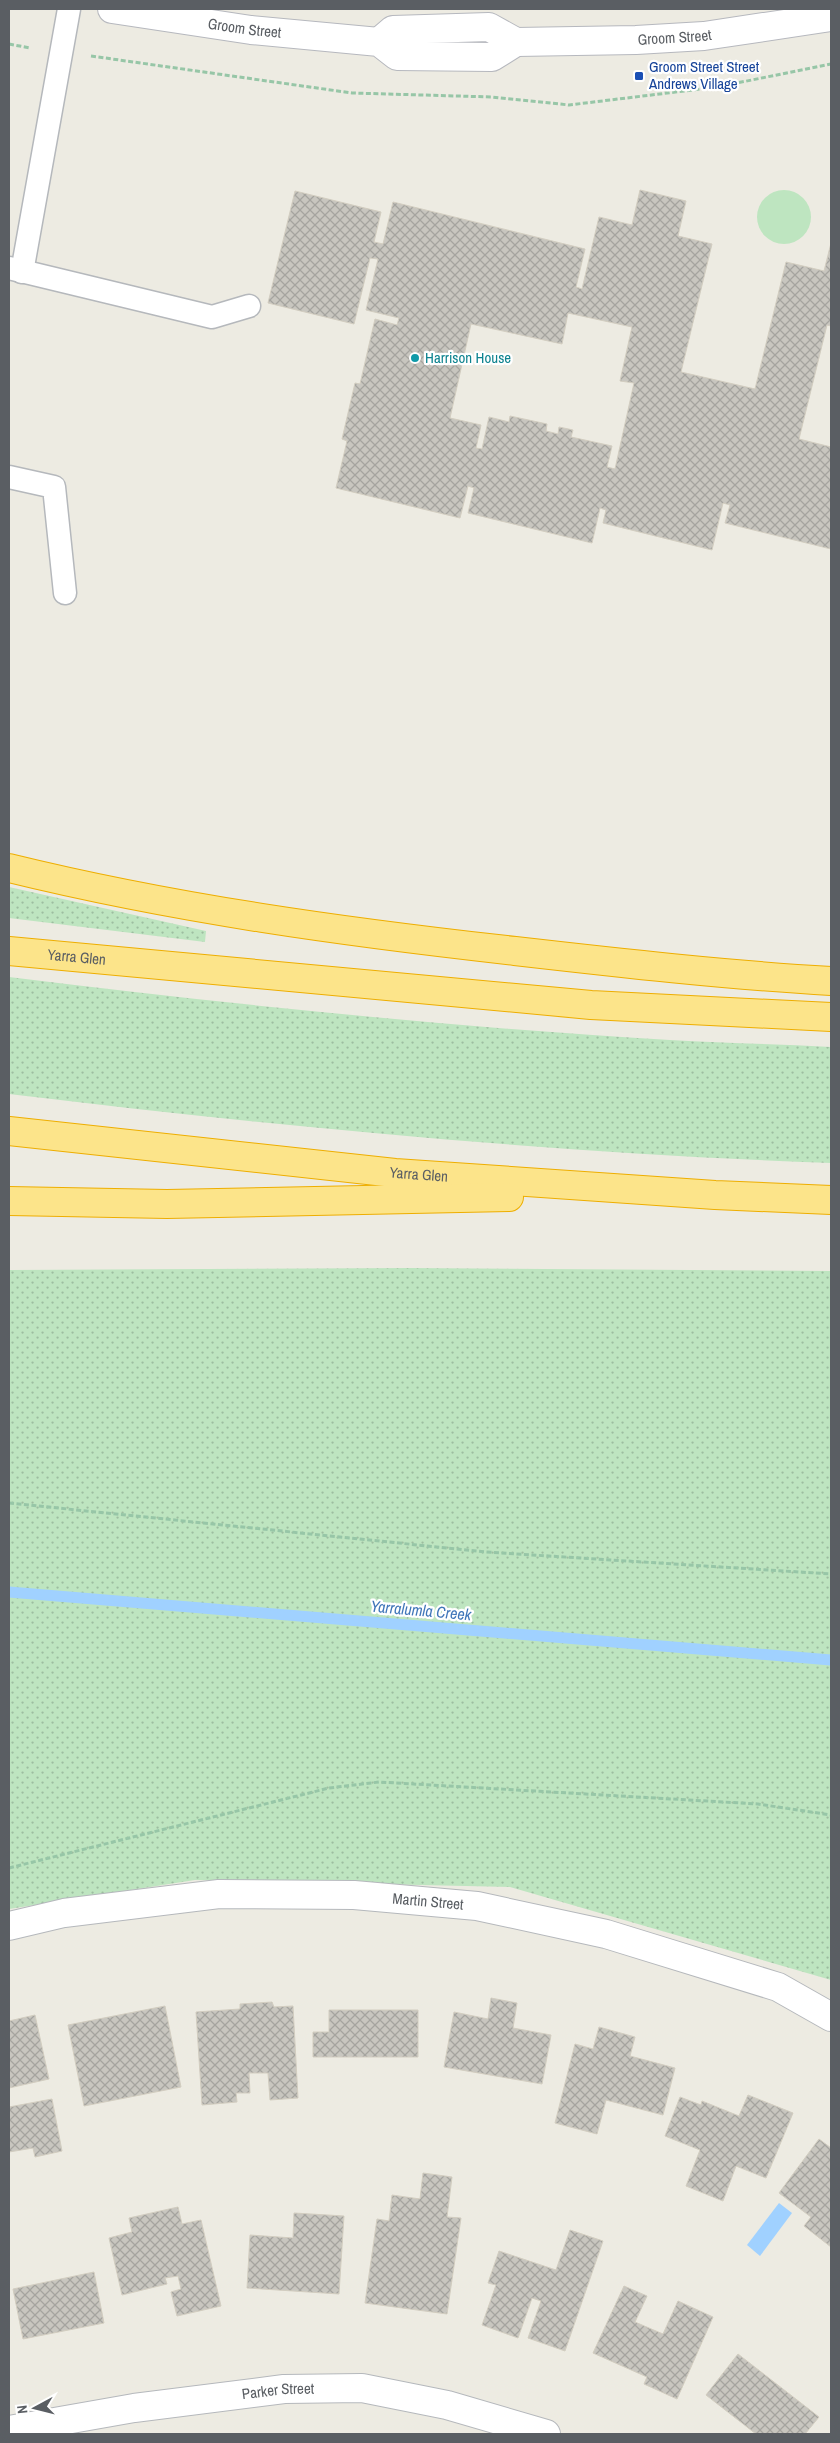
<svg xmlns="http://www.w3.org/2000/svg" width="840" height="2443" font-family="'Archivo Narrow',sans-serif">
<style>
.grass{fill:url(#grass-dots)}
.green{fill:#bee5c0}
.water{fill:#a0d1ff}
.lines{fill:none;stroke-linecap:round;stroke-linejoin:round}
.stream{stroke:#a0d1ff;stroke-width:11}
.building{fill:url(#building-cross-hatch);stroke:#d2cdc0;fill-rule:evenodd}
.lane-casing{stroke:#b5b8bc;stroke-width:25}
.street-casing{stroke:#b5b8bc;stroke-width:30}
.secondary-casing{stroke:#b6b8be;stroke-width:30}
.highway-casing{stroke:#eeae01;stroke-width:30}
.path{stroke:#97c6a7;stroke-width:3;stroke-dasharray:5 2.5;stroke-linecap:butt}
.lane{stroke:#fff;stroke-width:22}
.street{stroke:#fff;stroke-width:28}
.secondary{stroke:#fff;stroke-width:28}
.highway{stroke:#fce48a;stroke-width:28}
.transit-dot{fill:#1a4fb4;stroke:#fff;stroke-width:2}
.culture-dot{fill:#0f9aa8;stroke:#fff;stroke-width:2}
.labels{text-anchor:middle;stroke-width:4.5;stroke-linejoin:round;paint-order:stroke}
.street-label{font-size:15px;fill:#5a5e63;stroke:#fff}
.transit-label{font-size:15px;fill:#164399;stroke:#fff;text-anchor:start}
.culture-label{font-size:15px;fill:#0d838f;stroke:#fff;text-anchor:start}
.water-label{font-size:16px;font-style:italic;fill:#4076b9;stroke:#fff}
</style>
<defs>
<pattern id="grass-dots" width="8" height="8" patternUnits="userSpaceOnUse" patternTransform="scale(1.25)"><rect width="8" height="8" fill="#bee5c0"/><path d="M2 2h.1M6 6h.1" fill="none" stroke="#9dbda0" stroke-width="1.8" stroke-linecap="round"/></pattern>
<pattern id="building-cross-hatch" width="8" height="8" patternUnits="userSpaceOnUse" patternTransform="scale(1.25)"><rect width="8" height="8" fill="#c8c6bf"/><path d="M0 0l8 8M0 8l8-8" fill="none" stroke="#a5a49f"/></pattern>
</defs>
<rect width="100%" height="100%" fill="#edebe2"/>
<g class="grass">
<path d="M9,887L206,931L205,942L9,918Z"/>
<path d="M9,977C228,1004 449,1027 670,1040C723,1043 777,1044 831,1047V1163C556,1153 282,1127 9,1094Z"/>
<path d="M410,1268L831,1271V1980L510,1887L195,1880L9,1909V1270Z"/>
</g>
<circle class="green" cx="784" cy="217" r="27"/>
<path class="water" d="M779,2203L792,2213L760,2256L747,2245Z"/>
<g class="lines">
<path class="stream" d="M9,1592L831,1660"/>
</g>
<g class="building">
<path d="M640,190L686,201L678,236L712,244L681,372L755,389L786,262L824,271L831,243V326L827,325L799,439L831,447V549L725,523L730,505L723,503L712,550L603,523L606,510L600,508L592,543L468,513L474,488L468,486L460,518L336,488L347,441L342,439L355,383L360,384L375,319L397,325L399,318L366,310L378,259L370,258L354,324L268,303L295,191L381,212L374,242L383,244L393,202L585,249L576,287L582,289L599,217L632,225ZM568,313L632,327L620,381L634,383L615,469L607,467L612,446L571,437L573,430L559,427L558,434L546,431L547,424L510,416L509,422L489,417L482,449L476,448L481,425L450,418L471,324L562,344Z"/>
<path d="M491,1998L517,2003L513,2028L551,2035L542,2084L444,2067L454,2012L488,2019Z"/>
<path d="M272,2002L274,2007L293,2006L298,2098L270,2100L268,2073H249L250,2093H236L237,2102L202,2105L196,2012L240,2009V2004Z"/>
<path d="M165,2006L181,2087L84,2106L68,2025Z"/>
<path d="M329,2010H418V2057H313V2032H329Z"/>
<path d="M35,2015L49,2079L9,2088V2021Z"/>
<path d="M599,2027L635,2037L630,2056L675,2068L663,2115L606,2100L597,2134L555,2123L575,2044L593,2049Z"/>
<path d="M748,2095L793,2113L766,2178L736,2166L723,2201L686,2186L700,2150L665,2136L680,2097L701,2105L702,2101L739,2116Z"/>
<path d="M52,2099L62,2151L35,2157L33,2148L9,2152V2107Z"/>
<path d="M819,2139L831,2148V2247L804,2226L811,2217L779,2193Z"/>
<path d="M423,2173L452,2177L447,2217L461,2218L447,2314L365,2303L377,2219L389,2221L392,2195L420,2199Z"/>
<path d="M178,2207L182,2224L201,2220L221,2306L177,2316L171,2292L181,2289L178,2276L165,2278L167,2284L122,2295L109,2238L132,2232L129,2218Z"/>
<path d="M294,2213L344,2216L339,2294L247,2288L250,2235L293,2238Z"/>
<path d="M570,2230L603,2241L565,2351L528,2338L541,2301L532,2298L518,2338L482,2325L496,2285L488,2283L499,2251L556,2270Z"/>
<path d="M94,2272L104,2323L23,2339L13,2289Z"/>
<path d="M624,2286L647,2296L635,2322L663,2334L678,2301L713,2317L677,2399L644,2384L647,2377L593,2353Z"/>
<path d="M738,2354L819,2417L805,2434H756L706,2395Z"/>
</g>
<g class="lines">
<defs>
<g id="lane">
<path d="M9,268L212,317L249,306"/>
<path d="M22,272L69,9"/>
<path d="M9,477L54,487L65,593"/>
</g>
<g id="street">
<path id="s1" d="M9,1926L64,1913L219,1894L354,1895L477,1906L606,1934L778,1987L831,2017"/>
<path id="s2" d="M9,2430L134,2408L284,2389L362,2388L447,2405L546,2434"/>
</g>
<g id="secondary">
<path id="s3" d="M112,9L251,30L379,42L397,56L492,57L516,42"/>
<path id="s4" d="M379,42L393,30L489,27L516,42L636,40L704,36L831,17"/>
</g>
<g id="highway">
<path d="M9,868C176,909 345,932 515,951C620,963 726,975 831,981"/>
<path id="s5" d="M9,951L591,1005L831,1017"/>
<path id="s6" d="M9,1131L395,1173L715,1195L831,1200"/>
<path d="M9,1201L167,1204L509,1197"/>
</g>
</defs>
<use href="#lane" class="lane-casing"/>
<use href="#street" class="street-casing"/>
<use href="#secondary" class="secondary-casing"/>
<use href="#highway" class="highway-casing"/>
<g class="path">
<path d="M9,44L30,48"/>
<path d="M91,56L352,93L492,97L569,105L717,87L831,64"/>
<path d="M9,1503L486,1552L831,1574"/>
<path d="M9,1868L329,1788L379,1782L758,1804L831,1815"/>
</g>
<use href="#lane" class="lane"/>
<use href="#street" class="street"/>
<use href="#secondary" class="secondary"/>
<use href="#highway" class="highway"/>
</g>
<rect class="transit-dot" x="634" y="71" width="10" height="10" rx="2.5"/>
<circle class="culture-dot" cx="415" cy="358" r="5"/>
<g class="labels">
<g class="street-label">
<text dy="5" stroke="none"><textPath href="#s3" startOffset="134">Groom Street</textPath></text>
<text dy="5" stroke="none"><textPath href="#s4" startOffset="304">Groom Street</textPath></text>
<text dy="5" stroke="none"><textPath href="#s5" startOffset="68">Yarra Glen</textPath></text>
<text dy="5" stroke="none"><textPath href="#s6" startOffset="412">Yarra Glen</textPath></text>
<text dy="5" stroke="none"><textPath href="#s1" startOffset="422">Martin Street</textPath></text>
<text dy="5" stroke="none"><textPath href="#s2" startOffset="272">Parker Street</textPath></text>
</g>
<g class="transit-label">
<text x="649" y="72">Groom Street Street<tspan x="649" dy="17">Andrews Village</tspan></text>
</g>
<g class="culture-label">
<text x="425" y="363">Harrison House</text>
</g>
<g class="water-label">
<text transform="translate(421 1610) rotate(5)" y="6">Yarralumla Creek</text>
</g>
</g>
<rect width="840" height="2443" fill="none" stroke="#5a5e63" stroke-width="20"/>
<g transform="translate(35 2408) rotate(263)" stroke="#ffffff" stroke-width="4" paint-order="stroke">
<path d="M0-4L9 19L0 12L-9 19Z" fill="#5a5e63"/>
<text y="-8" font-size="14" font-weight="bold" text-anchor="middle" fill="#5a5e63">N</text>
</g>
</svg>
